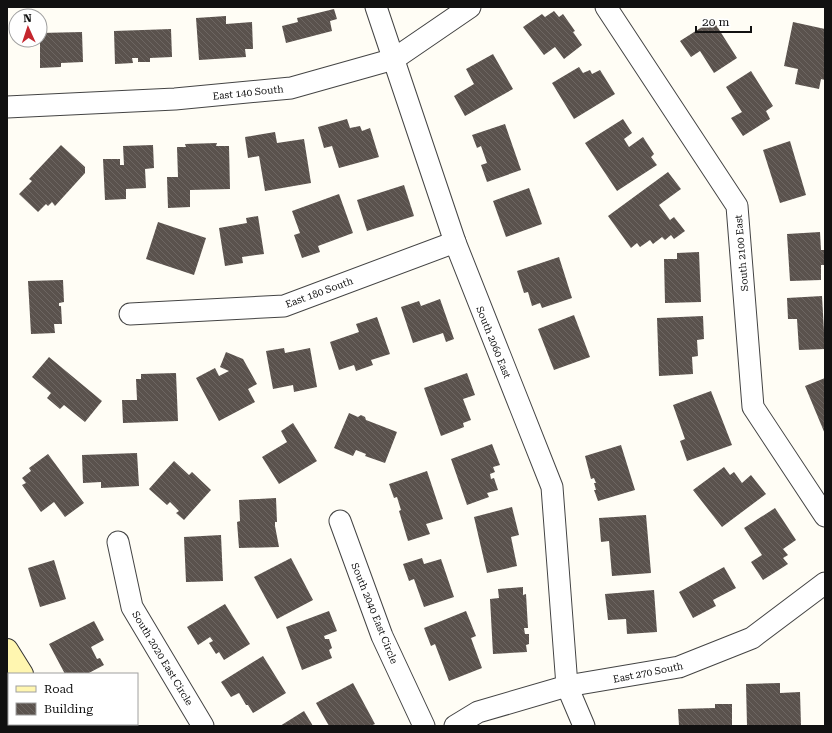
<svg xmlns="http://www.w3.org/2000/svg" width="832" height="733" font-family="'Roboto Serif',serif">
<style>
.building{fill:url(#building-back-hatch)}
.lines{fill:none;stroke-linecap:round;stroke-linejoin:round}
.minor-casing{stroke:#444;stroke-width:23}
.secondary-casing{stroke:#333;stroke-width:24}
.minor{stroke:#fff;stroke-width:21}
.secondary{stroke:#fff6b0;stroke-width:22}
.labels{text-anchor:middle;stroke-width:4;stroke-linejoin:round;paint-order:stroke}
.street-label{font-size:10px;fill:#111;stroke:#fff}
</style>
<defs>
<pattern id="building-back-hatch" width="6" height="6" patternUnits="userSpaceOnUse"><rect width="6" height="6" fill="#5a524d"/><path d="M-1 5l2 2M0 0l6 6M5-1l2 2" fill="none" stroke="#6d6662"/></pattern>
</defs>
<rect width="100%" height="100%" fill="#fffdf5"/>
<g class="building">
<path d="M334,9L337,19L330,21L332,31L286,43L282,26L298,22L297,18Z"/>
<path d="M554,11L559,17L563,14L575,31L573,32L582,45L564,59L555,47L544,55L523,27L542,14L545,17Z"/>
<path d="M226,16V24L252,22L253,49H245L246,57L199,60L196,18Z"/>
<path d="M713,20L737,58L714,73L700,51L691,57L680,41Z"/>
<path d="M793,22L825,29V80L821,79L819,89L795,84L798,69L784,66Z"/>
<path d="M171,29L172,57L150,58V62H138V58H132L133,63L115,64L114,31Z"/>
<path d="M82,32L83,62L61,63V67L40,68V33Z"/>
<path d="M493,54L513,89L465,116L454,96L474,84L466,69Z"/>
<path d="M579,67L583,73L590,70L592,74L600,70L615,94L574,119L552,83Z"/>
<path d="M751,71L773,106L766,111L770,119L743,136L731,118L742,112L726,87Z"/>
<path d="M347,119L350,128L360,126L362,131L370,128L379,157L339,168L332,146L324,148L318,127Z"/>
<path d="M623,119L632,133L624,139L629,147L643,137L654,154L651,157L657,165L617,191L585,143Z"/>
<path d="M505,124L521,170L487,182L481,165L487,163L481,146L477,148L472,135Z"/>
<path d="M275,132L277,143L304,139L311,183L265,191L259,156L248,158L245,137Z"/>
<path d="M790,141L806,195L780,203L763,150Z"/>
<path d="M217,143L216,146H229L230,189L190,190V207L168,208L167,177H178L177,147H186L185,144Z"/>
<path d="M61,145L85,167V173L55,206L52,202L48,206L46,204L38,212L19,194L32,181L29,179Z"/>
<path d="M153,145L154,168L145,169L146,188L126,189V199L105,200L103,159H120V165H124L123,146Z"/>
<path d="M668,172L681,189L659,205L670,220L674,217L685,231L674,239L671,235L665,240L662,237L653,244L650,240L640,247L637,243L631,248L608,216Z"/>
<path d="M404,185L414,216L367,231L357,200Z"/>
<path d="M529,188L542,224L506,237L493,201Z"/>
<path d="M339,194L353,233L318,246L320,252L302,258L294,235L300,233L292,211Z"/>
<path d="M258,216L264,254L242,257L243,263L225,266L219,228L247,223L246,218Z"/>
<path d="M158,222L206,238L194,275L146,259Z"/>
<path d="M820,232L821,250H825V265H821V280L790,281L787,234Z"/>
<path d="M699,252L701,302L665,303L664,259H677V253Z"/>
<path d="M559,257L572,298L542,308L540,303L532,306L528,292L524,293L517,271Z"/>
<path d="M63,280L64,302L59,303V306H61L62,324H54L55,333L31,334L28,281Z"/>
<path d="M822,296L825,349L799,350L797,319H788L787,298Z"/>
<path d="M440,299L454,339L446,342L443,333L413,343L401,307L419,301L421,306Z"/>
<path d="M574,315L590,357L554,370L538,329Z"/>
<path d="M703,316L704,339L697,340L698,356L692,357L693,374L659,376L657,318Z"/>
<path d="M377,317L390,354L371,360L373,365L356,371L354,365L339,370L330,342L359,332L356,324Z"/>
<path d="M284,348L285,353L310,348L317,387L294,392L293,385L273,389L266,351Z"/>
<path d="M226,352L243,359L257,384L248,389L255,402L219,421L196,378L215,368L219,376L229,371L220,367Z"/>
<path d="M49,357L102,401L85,422L64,405L60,409L47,398L51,393L32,377Z"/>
<path d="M176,373L178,421L123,423L122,400H137L136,379H141V374Z"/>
<path d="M467,373L475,395L463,399L471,420L463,423L464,427L441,436L424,388Z"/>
<path d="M825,378V434L805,386Z"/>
<path d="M711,391L732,445L687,461L680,441L685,439L673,405Z"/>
<path d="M349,413L358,417L361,415L365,417L366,420L397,432L385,463L365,456L366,454L356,450L353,456L334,448Z"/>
<path d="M293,423L317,461L279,484L262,457L287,442L281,431Z"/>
<path d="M492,444L500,465L493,467L495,472L490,474L491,479L494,478L498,490L487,493L489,497L467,505L451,459Z"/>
<path d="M621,445L635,490L598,501L594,490H596L594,483H596L594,478L591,479L585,456Z"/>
<path d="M137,453L139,486L101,488V482L83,483L82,455Z"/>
<path d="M48,454L84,503L65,517L54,502L41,512L22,485L26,483L22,478L31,471L29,468Z"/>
<path d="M174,461L189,475L192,472L211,490L184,520L176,513L179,511L170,502L167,505L149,489Z"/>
<path d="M724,467L730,475L734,472L742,483L751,475L766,494L722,527L693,490Z"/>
<path d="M427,471L443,519L426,524L430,534L408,541L399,511L401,510L397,497L394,498L389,484Z"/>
<path d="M276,498L277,522H275V526L279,547L239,548L237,522L240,521L239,500Z"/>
<path d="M512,507L519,535L511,537L517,566L487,573L474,517Z"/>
<path d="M775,508L796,540L783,549L788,555L783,558L788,564L763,580L751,562L762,555L744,528Z"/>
<path d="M646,515L651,573L612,576L609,541L601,542L599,518Z"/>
<path d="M221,535L223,581L186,582L184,537Z"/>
<path d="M291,558L313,600L277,619L254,577Z"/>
<path d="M422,558L424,564L441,559L454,597L424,607L414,579L409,581L403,564Z"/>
<path d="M54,560L66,599L40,607L28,568Z"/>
<path d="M724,567L736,588L713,600L716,606L693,618L679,592Z"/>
<path d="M523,587V595L526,594L528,628H524L525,634H529V644L526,645L527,652L493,654L490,599L499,598L498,589Z"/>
<path d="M654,590L657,632L627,634L626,619L608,620L605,594Z"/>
<path d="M225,604L250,644L224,660L219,652L216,654L209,643L213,641L210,637L198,645L187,627Z"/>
<path d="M329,611L337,631L324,636L325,639H329L332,648L329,650L332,658L302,670L286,627Z"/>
<path d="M466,611L476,636L471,638L482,668L449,681L435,644L431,646L424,628Z"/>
<path d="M94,621L104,640L91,647L97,659L100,658L104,665L87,674H65L49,644Z"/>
<path d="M263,656L286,693L253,713L248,705H246L239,693L231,697L221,682Z"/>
<path d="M353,683L375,724L370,726H329L316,703Z"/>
<path d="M780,683V693L800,692L801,726H747L746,684Z"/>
<path d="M715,704H732V726H679L678,709L715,708Z"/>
<path d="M304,711L313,726H280Z"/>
<path d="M105,724H135L132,726H106Z"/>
</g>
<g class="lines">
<defs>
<g id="minor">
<path d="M376,7L455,242L552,487L567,686L584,726"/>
<path d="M606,7L737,206L753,407L825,516"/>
<path d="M7,107L175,99L291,88L394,59L470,7"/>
<path d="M130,314L284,306L455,242"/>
<path d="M340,521L382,636L424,726"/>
<path d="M118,542L132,607L203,726"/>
<path d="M455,726L478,712L567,686L679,667L752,638L825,583"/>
</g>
<g id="secondary">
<path d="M7,650L22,674"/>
<path d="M7,706L9,709"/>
<path d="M18,724L19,726"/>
<path d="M54,724L55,726"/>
</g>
</defs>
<use href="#minor" class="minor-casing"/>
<use href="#secondary" class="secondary-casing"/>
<use href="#minor" class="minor"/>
<use href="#secondary" class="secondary"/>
</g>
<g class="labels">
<g class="street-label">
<text transform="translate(248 92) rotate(-6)" y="4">East 140 South</text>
<text transform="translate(741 253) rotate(-95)" y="4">South 2100 East</text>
<text transform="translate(319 292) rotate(-20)" y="4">East 180 South</text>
<text transform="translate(494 342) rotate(68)" y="4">South 2060 East</text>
<text transform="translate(375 613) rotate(68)" y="4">South 2040 East Circle</text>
<text transform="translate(163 658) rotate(59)" y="4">South 2020 East Circle</text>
<text transform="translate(648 672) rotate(-11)" y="4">East 270 South</text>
</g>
</g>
<rect width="832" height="733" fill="none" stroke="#111111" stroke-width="16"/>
<rect x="8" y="673" width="130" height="52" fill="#ffffff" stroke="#a0a0a0"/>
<rect x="16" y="686" width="20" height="6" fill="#fff6b0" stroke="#a0a0a0"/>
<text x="44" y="693" font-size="12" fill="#111111">Road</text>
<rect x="16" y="703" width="20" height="12" fill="url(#building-back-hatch)" stroke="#a0a0a0"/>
<text x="44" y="713" font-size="12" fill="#111111">Building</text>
<g transform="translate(28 28) rotate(357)"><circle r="19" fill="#ffffff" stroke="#a0a0a0"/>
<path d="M0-3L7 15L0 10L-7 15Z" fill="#c4262e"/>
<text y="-6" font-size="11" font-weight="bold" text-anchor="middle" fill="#111111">N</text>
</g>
<path d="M696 26v6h55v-6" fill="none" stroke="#111111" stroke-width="2"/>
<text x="702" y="26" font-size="12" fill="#111111" stroke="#ffffff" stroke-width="3" paint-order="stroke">20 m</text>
</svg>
